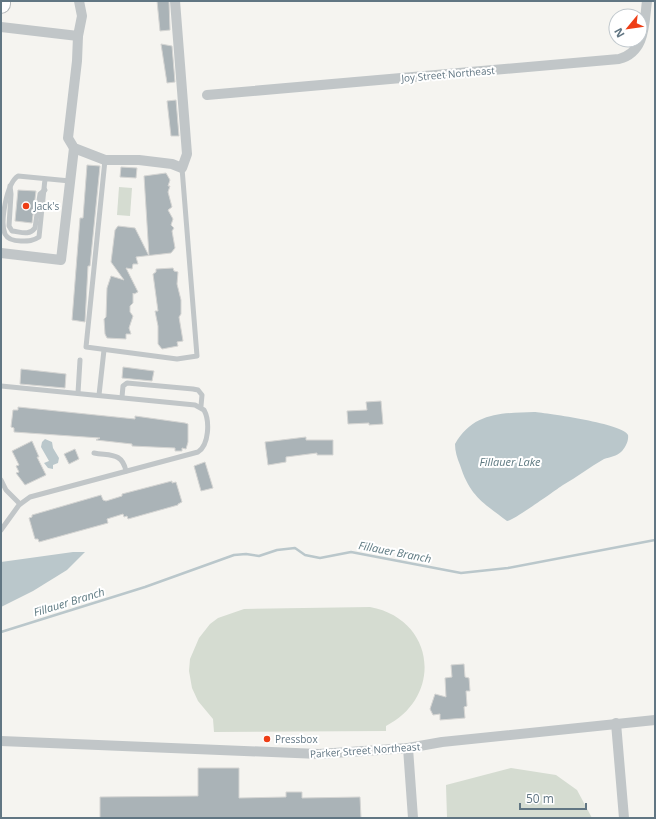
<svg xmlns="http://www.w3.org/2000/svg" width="656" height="819" font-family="'Open Sans',sans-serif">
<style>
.green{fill:#d5dcd1}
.water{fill:#bac7cb}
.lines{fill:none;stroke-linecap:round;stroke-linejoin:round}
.stream{stroke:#bac7cb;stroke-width:2.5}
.building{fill:#aab3b7;stroke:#d5d5d3}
.highway-casing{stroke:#b5b9bc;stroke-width:20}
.lane{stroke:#c1c6c8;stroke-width:5}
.street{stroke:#c1c6c8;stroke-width:10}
.highway{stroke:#fff;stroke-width:18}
.poi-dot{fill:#ee3e16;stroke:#fff;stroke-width:1.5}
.labels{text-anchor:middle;stroke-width:4;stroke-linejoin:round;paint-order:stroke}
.street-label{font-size:10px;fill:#617683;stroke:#fff}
.poi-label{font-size:10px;fill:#617683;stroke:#fff;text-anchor:start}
.water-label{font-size:11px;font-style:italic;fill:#5d7981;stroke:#fff}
</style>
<rect width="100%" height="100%" fill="#f5f4f0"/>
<g class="green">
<path d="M119,187L132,188L130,216L117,215Z"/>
<path d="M370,607C435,619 444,696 386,726V731L214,732L213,719L198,701L192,688L189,671L190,659L199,638L210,624L218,618L244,609Z"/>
<path d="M511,768L556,775L577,790L592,818H447L446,785Z"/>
</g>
<g class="water">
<path d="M534,412C547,413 625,424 628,435C629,441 625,448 621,452C617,456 610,457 604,459C590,467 577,477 563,485C554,491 513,521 507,521C482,502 470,496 460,465C457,458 455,451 455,444C473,412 502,413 534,412Z"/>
<path d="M45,439L52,442L53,448L59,458L58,463L53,465V469L48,468L44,463L49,461L41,447L42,442Z"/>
<path d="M73,552H85L67,570L33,591L1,607V562Z"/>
</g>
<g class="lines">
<path class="stream" d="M1,632L145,587L234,555L246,554L259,556L277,550L295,548L305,555L320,558L351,552L461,573L508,568L655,540"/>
</g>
<g class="building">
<path d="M157,1H169L170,30L160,31Z"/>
<path d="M161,44L172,46L175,82L167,83Z"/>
<path d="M176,100L179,136H171L167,101Z"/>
<path d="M87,165L100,166L90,266H88L85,322L72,320L80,218H83Z"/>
<path d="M121,167L137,168L136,178L120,177Z"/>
<path d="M166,173L170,180L168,186H170L168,192L172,207L168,210L173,219L171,225L174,228L172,231L175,248L171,253L136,257L138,264H133L132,269L126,268L138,292L134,294L133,293V303L130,306V312L133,316L129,328L131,334H126V339L107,338L105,334L104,319L106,317L107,288L111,276L124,280L111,262L115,230L118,226L135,228L149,256L144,176Z"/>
<path d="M18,190L36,191L32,223L15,221Z"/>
<path d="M173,268L174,271L178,272L177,284L181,300V314L179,317L183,341L177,342L178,346L162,349L158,344V326L155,311H158L153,274L156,272V269Z"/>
<path d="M123,367L154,371L152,381L122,378Z"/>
<path d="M21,369L66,374L65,388L20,384Z"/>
<path d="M381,401L383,424L369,425V423L348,424L347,411L367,410L366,402Z"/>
<path d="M18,407L135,419V416L185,423L188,424V442L186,449L182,448V451H175V448L132,446V444L96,440L100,438L14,432V428L11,427L13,410H18Z"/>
<path d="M306,437V440H333V455H317V453L286,457V462L268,465L265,442Z"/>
<path d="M32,441L39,457H37L46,475L25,485L16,473L19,472L16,466L19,465L12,451Z"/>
<path d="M75,449L79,459L69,464L64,454Z"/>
<path d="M205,462L213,488L201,491L194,466Z"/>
<path d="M172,481V483L176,482L182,502L178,504V505L128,519L127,516L124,517L123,514L107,519L108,523L39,542L38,539H35L29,518L32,517V515L101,495L103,500L106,501L122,496V494Z"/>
<path d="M464,664L465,677L469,678L470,691H466L467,706L464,707L465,718L440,720V714L433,715L430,709L435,694L446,697L445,678L452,677L451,665Z"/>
<path d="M198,768H239V798L286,797V792H302V798L360,797L361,818H100V797L198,796Z"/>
</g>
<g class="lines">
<defs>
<path id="highway" d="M1,4V1"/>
</defs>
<use href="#highway" class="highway-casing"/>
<g class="lane">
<path d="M105,160L86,347L177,359L197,356L182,168"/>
<path d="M45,179L39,237C33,241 29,241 21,241C16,241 8,240 5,234C0,223 6,184 18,176L70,181"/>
<path d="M10,186L11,194L9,226L12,231C21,232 29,236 35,228L40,194L45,190"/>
<path d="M1,386L195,405L204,410C210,421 209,445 198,452L30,497L19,505L1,530"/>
<path d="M78,393L80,360"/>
<path d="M99,395L104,350"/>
<path d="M122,397L123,386L127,383L193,389L198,390L202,395L201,406"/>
<path d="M94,453C110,456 122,452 126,471"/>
<path d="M1,480L6,490L20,504"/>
</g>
<g class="street">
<path d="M79,1L82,16L78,36L77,61L68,138L74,148L105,160H139L172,164L182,168L187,154L175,1"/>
<path d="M1,27L78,36"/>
<path d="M207,95L619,59C646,52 644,23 647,1"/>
<path d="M1,253L61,260L74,148"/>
<path d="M616,723L624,818"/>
<path d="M1,741L319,754L408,748L442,742L655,720"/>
<path d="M408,748L413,818"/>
</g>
<use href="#highway" class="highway"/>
</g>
<g class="poi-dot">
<circle cx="26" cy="206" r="4"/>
<circle cx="267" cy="739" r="4"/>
</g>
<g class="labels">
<g class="street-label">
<text transform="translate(448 74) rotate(-5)" y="4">Joy Street Northeast</text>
<text transform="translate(365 750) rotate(-4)" y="4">Parker Street Northeast</text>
</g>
<g class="poi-label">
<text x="34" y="210">Jack's</text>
<text x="275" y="743">Pressbox</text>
</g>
<g class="water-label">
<text x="510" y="466">Fillauer Lake</text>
<text transform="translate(395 552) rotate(11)" y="4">Fillauer Branch</text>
<text transform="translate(69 602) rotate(-17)" y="4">Fillauer Branch</text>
</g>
</g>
<rect width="656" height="819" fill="none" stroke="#617683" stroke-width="4"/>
<g transform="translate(628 28) rotate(241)"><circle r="19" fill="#ffffff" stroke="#c0c8cd"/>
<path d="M0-3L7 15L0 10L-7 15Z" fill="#ee3e16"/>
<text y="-6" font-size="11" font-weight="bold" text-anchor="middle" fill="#617683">N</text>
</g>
<path d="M520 803v6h66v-6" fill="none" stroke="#617683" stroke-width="2"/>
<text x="526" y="803" font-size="12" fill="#617683" stroke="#ffffff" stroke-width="3" paint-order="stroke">50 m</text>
</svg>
